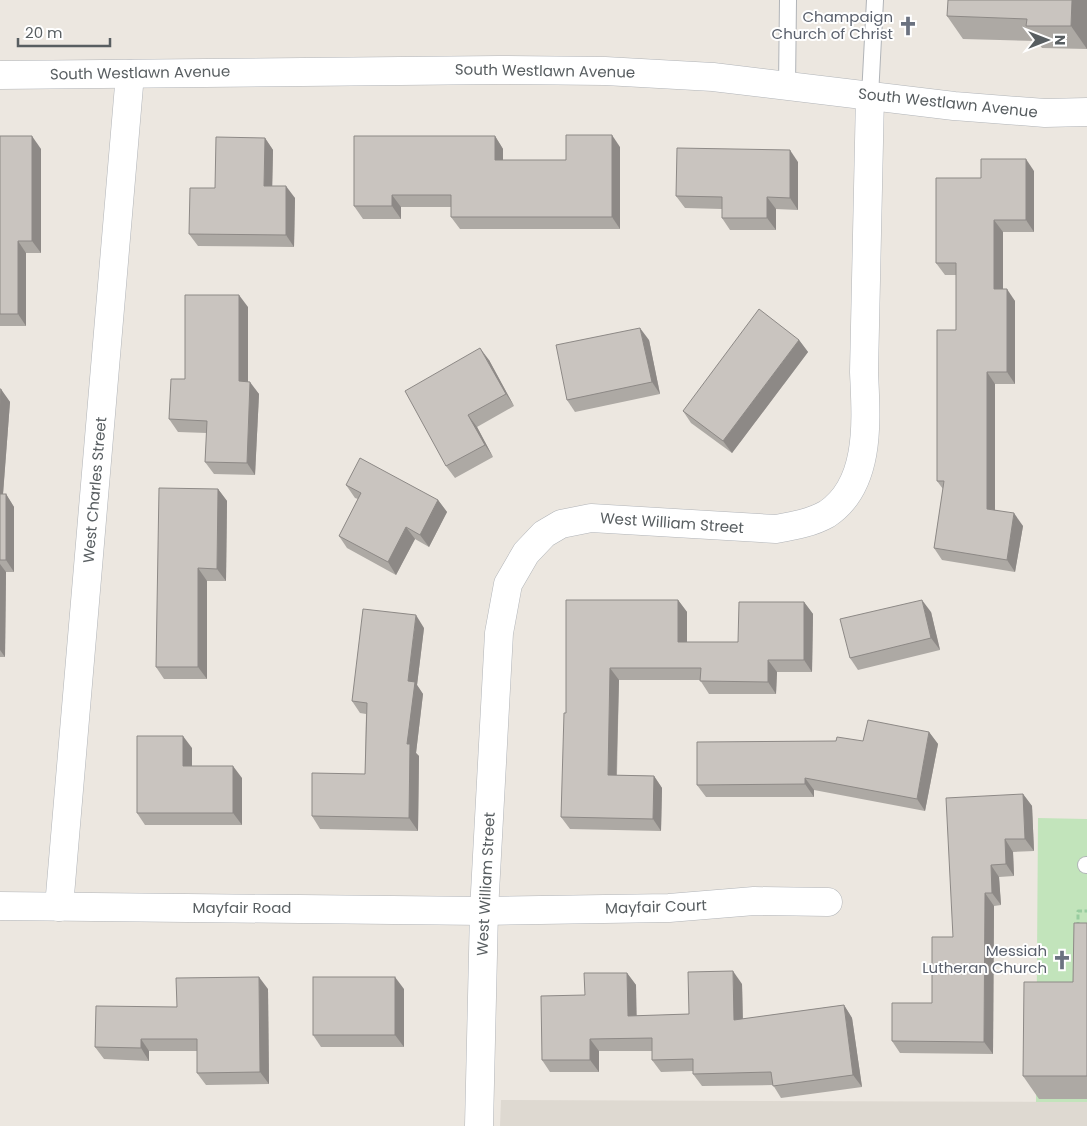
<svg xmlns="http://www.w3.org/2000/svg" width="1087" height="1126" font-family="Poppins,sans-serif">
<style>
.education{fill:#ded9d1}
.green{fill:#c2e4bb}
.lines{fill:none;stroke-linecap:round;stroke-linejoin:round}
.lane-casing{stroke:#b1b4b8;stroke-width:18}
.street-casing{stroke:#b1b4b8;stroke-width:29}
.path{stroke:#98cc9f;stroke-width:3;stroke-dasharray:5 2.5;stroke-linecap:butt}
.lane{stroke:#fff;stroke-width:16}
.street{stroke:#fff;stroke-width:28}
.wall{fill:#ada9a4}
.shaded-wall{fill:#8d8986}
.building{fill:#c9c4bf;stroke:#8d8986}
.labels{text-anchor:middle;stroke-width:4;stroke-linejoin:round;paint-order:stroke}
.worship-label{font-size:15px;fill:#5b616d;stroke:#fff;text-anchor:end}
.street-label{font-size:15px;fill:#585e61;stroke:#fff}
</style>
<rect width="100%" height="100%" fill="#ece7e0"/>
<path class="education" d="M501,1100L1087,1102V1126H500Z"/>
<path class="green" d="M1038,818L1087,819V1005L1040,1099H1087V1102H1036Z"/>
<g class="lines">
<defs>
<g id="lane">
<path d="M787,86L788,0"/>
<path d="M870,96L875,0"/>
<path d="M1086,865H1087"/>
</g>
<g id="street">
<path d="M0,75L498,70L605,71L713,77L954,106L1045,113L1087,112"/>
<path d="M0,906L484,911L669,908L754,901L828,902"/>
<path d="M59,907L130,74"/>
<path d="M479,1126L484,911L499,633L508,584L526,553L544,534L561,524L591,518L776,529C793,526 811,523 827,514C872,484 866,418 864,372L870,96"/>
</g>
</defs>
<use href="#lane" class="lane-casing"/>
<use href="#street" class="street-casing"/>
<path class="path" d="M1078,927V911H1087"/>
<use href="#lane" class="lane"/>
<use href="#street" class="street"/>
</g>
<g class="wall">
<path d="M1087,0V49L1042,48L1037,41L963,39L947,16Z"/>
<path d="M0,136L41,149V253H26V326H0Z"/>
<path d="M495,136L503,149V160H566L620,147V229H460L451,217V207H401V219H363L354,206Z"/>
<path d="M265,138L273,150L272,186L295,198L294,247L198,246L189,234L215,188Z"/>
<path d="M798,162V210L776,209V230H730L722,218V209L685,208L676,196Z"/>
<path d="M1034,171V232H1003V289L1015,301V384H995V510L1023,526L1015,572L942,560L934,548L943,489L937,481L956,330V275H945L936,263Z"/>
<path d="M248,307V382L259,394L255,475L214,474L205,462L207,433L178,432L169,419L185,379Z"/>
<path d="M649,340L660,394L575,412L567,400Z"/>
<path d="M799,340L808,352L732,453L691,423L683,411Z"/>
<path d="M489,360L514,406L477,427L493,457L455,478L446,466Z"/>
<path d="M0,389L10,402L3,494H6L14,507V572H6L5,657H0Z"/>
<path d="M346,485L438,500L447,512L429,547L415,539L396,575L347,548L339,536L358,499L355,498Z"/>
<path d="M218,489L227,501L226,581H207V679H164L156,667Z"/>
<path d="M678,600L687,612V642H738L804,602L813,614L812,672H777L776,694H709L700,680H619L617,775L654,776L662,788L661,831L570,829L561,817L566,713Z"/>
<path d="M931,612L940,650L858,670L850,658Z"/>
<path d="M424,628L417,685L423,694L416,753L419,756L418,831L320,829L312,816L365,774L366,714L360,713L352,701Z"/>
<path d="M929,732L938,744L925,811L814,790V797H706L697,785L863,741Z"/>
<path d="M192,748V766L242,778V825H145L137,813Z"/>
<path d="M1023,794L1032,806L1034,851L1013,852L1014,876L999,877L1001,905L994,906L993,1054L900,1053L892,1041L932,1003L953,937Z"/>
<path d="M1087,923V1099H1039L1023,1076L1073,982Z"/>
<path d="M627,973L636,985V1016L689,1014L742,984L743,1019L844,1005L852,1018L862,1087L781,1098L773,1085L702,1086L693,1074V1071L661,1072L652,1060V1051H599V1072H550L542,1060L585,995Z"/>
<path d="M268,989L269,1084L206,1085L197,1073V1051H149V1061L104,1059L95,1047L177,1007Z"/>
<path d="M404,989V1047H321L313,1035Z"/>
</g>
<g class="shaded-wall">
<path d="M1072,0H1087V49L1071,26Z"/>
<path d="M612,135L620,147V229L612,217Z"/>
<path d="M32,136L41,149V253L32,241Z"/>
<path d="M495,136L503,149V172L495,160Z"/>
<path d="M265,138L273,150L272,198L264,186Z"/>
<path d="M790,150L798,162V210L790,198Z"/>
<path d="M1026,159L1034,171V232L1026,220Z"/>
<path d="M286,186L295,198L294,247L286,235Z"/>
<path d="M392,195L401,207V219L392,206Z"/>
<path d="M767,197L776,209V230L767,218Z"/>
<path d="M994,220L1003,232V301L994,289Z"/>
<path d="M18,241L26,253V326L18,314Z"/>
<path d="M1007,289L1015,301V384L1007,372Z"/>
<path d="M239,295L248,307V394L239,381Z"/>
<path d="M640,328L649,340L660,394L652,382Z"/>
<path d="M799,340L808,352L732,453L723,441Z"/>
<path d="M480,348L489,360L514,406L506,394Z"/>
<path d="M987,372L995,384V521L987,509Z"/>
<path d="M250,382L259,394L255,475L247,463Z"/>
<path d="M1,389L10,402L2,507L0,504V405Z"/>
<path d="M468,415L477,427L493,457L485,445Z"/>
<path d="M218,489L227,501L226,581L217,569Z"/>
<path d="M6,494L14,507V572L6,560Z"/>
<path d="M438,500L447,512L429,547L420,535Z"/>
<path d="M1014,513L1023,526L1015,572L1007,560Z"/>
<path d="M406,527L415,539L396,575L388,562Z"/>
<path d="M0,564L6,572L5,657L0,650Z"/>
<path d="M198,568L207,581V679L198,667Z"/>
<path d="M678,600L687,612V654L678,642Z"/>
<path d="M922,600L931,612L940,650L931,638Z"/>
<path d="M804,602L813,614L812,672L804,660Z"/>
<path d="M416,615L424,628L417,685L423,694L416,753L419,756L418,831L409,818L407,744L408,681Z"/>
<path d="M768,660L777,672L776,694L768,682Z"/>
<path d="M610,668L619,680L616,787L608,775Z"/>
<path d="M929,732L938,744L925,811L917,799Z"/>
<path d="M183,736L192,748V778L183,766Z"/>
<path d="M233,766L242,778V825L233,813Z"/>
<path d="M654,776L662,788L661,831L653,819Z"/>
<path d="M805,778L814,790V797L805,784Z"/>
<path d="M1023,794L1032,806L1034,851L1025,839Z"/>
<path d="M1005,839L1013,852L1014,876L1006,864Z"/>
<path d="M991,865L999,877L1001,905L992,893Z"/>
<path d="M985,893L994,906L993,1054L984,1042Z"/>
<path d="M733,971L742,984L743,1032L734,1020Z"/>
<path d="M627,973L636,985L637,1028L628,1016Z"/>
<path d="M259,977L268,989L269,1084L260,1072Z"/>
<path d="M395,977L404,989V1047L395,1035Z"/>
<path d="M844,1005L852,1018L862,1087L853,1075Z"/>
<path d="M141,1039L149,1051V1061L141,1048Z"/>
<path d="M590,1039L599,1051V1072L590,1060Z"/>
</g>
<g class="building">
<path d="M948,0H1072L1071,26H1026L1027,19L947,16Z"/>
<path d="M566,135H612V217H451V195H392V206H354V136H495V160H566Z"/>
<path d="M0,136H32V241H18V314H0Z"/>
<path d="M216,137L265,138L264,186H286V235L189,234L190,188H215Z"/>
<path d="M677,148L790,150V198L767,197V218H722V197L676,196Z"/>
<path d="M981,159H1026V220H994V289H1007V372H987V509L1014,513L1007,560L934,548L944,481H937V330H956V263H936V178H981Z"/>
<path d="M185,295H239V381L250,382L247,463L205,462L207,421L169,419L171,379H185Z"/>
<path d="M759,309L799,340L723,441L683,411Z"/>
<path d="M640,328L652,382L567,400L556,345Z"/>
<path d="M480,348L506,394L468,415L485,445L446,466L405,391Z"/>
<path d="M0,389H1L0,405Z"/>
<path d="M360,458L438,500L420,535L406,527L388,562L339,536L361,493L346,485Z"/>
<path d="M159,488L218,489L217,569L198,568V667H156Z"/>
<rect x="0" y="494" width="6" height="66"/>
<path d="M566,600H678V642H738L739,602H804V660H768V682L700,681L701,668H610L608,775L654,776L653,819L561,817L564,713H566Z"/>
<path d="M922,600L931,638L850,658L840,619Z"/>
<path d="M363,609L416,615L408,681L415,682L407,744H410L409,818L312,816V773L365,774L367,703L352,701Z"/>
<path d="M868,720L929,732L917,799L805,778V784L697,785V742L836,741L837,737L863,741Z"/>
<path d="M137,736H183V766H233V813H137Z"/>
<path d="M1023,794L1025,839H1005L1006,864L991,865L992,893H985L984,1042L892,1041V1003H932V937H953L946,798Z"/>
<path d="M1074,923H1087V1076H1023L1024,982H1073Z"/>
<path d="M733,971L734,1020L844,1005L853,1075L773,1086L771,1072L693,1074V1059L652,1060V1038L590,1039V1060H542L541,996L585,995L584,973H627L628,1016L689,1014L688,972Z"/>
<path d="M259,977L260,1072L197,1073V1039H141V1048L95,1047L96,1006L177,1007L176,978Z"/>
<rect x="313" y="977" width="82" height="58"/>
</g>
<defs>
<symbol id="church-bare" viewBox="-9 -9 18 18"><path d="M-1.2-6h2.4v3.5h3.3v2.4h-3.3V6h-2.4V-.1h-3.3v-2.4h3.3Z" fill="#6b7280" stroke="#fff" stroke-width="2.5" paint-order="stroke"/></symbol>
</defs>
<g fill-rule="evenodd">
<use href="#church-bare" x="894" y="12" width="28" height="28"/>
<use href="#church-bare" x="1048" y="946" width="28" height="28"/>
</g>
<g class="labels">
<g class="worship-label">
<text x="893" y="22">Champaign<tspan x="893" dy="17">Church of Christ</tspan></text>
<text x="1047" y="956">Messiah<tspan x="1047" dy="17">Lutheran Church</tspan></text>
</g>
<g class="street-label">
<text transform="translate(545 71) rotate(1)" y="5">South Westlawn Avenue</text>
<text transform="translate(140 73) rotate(-1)" y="5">South Westlawn Avenue</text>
<text transform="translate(948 103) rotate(6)" y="5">South Westlawn Avenue</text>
<text transform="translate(95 490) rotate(-85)" y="5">West Charles Street</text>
<text transform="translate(672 523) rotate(4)" y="5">West William Street</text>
<text transform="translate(486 884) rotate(-87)" y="5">West William Street</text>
<text transform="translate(656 907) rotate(-2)" y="5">Mayfair Court</text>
<text x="242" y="913">Mayfair Road</text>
</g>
</g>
<g transform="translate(1047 40) rotate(90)" stroke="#ffffff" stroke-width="4" paint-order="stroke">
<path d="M0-4L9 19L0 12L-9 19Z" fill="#585e61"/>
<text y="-8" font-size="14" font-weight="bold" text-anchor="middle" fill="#585e61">N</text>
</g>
<path d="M18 38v8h92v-8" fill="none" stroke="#585e61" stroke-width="2.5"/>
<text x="25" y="38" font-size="15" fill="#585e61" stroke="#ffffff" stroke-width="4" paint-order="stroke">20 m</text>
</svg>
